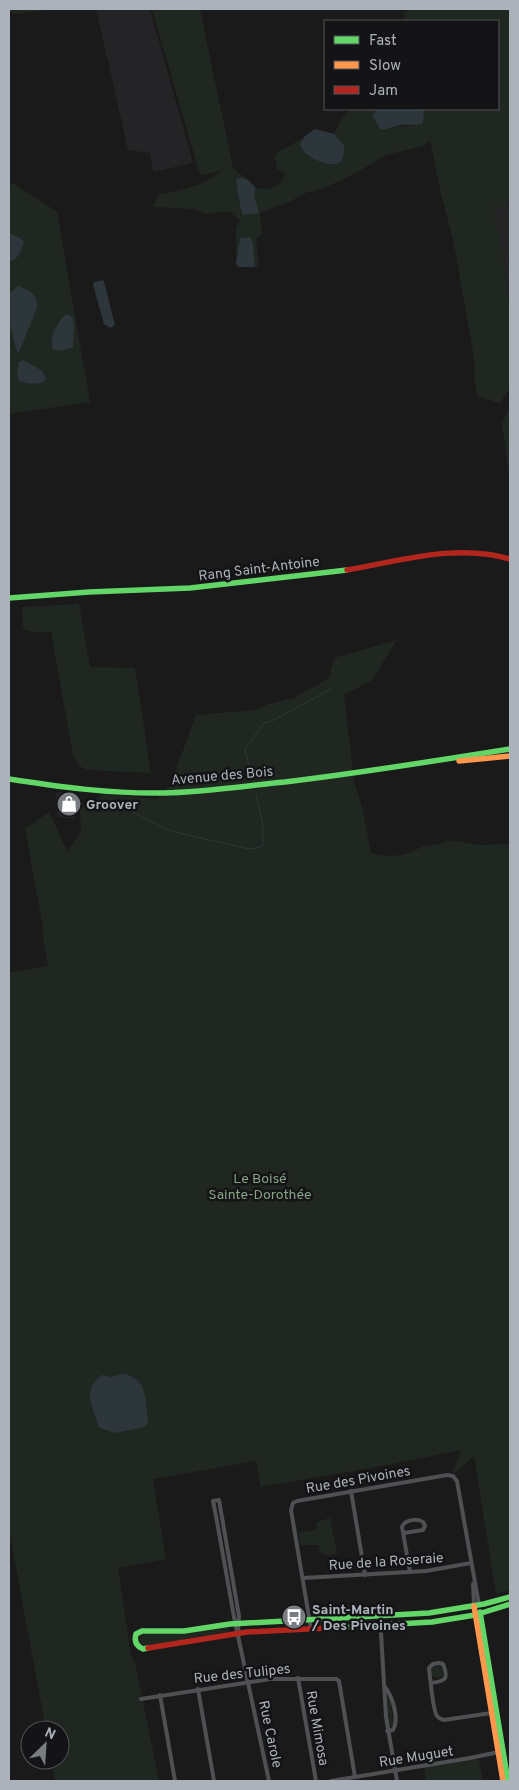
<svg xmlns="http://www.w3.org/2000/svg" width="519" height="1790" font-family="Overpass,sans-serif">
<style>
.built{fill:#242426}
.green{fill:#202720}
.water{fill:#2d363b}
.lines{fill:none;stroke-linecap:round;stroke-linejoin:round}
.stream{stroke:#2d363b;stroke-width:1}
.street{stroke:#4e5053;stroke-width:4}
.fast{stroke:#63d668;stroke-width:5.5}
.slow{stroke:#ff974d;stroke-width:5.5}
.jam{stroke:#b3261e;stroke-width:5.5}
.labels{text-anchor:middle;stroke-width:5;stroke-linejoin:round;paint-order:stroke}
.street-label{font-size:14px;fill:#acb2ba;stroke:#141416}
.poi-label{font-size:14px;font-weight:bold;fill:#acb2ba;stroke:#141416;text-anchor:start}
.park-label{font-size:14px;fill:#85a484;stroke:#141416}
</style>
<rect width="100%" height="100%" fill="#1a1a1a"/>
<g class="built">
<path d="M96,9H150L193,163L153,172L150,153L128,150Z"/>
<path d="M510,205V308L505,275V266L493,206Z"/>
<path d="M56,792L78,794L74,819L57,817Z"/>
</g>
<g class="green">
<path d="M9,9H55L14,14L9,11Z"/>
<path d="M152,9H200L233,168L248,180L243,178L256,202L254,195L256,188C271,190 274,190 284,178V173L276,168L277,163L274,158L277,153L303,138L300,144L301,147L344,145L334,134L341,120L351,109H377L372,115L380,129C394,130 401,124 415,126L424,116L423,109H498V21H405L404,12L413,9H510V205L493,207L505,266V275L510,308V388L500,403L477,396L474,377L475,363L453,239L441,194L430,140L423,146L386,155L347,178L323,188L302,194L293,200L260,213L262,234L256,239L259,267H255L253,243L240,238L236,264V228L240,220L230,212H220L207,214L194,209L153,207L158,195C178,190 206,186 221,171L200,175Z"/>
<path d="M13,183L57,212L90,402L9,414V184Z"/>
<path d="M510,405V479L502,424Z"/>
<path d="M79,604L90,667L135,668L151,773L88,770L79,766L73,755L51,632H35L23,629L22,607Z"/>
<path d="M397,640L372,680L344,695L354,781L362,807L371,853C383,857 398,857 411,852C416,850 420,847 425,846C434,845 442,845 448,840L479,845L510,844V1590L496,1594L474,1456L455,1473L453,1472L461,1450L387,1465L261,1487L256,1461L153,1479L166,1559L118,1568L131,1655L135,1662L159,1781H55L51,1760H60V1730H46L9,1530V973L48,966L42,933H44L25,829L49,812L67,851L81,832L80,809L104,794L157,799L170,786L196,715L255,710L268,704L294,698L329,678L334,658Z"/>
<path d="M330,1518L337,1554L327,1555L320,1553L319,1545H300L298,1533L311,1531L317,1528L316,1522Z"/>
<path d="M375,1620V1622L317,1625V1623Z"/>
<path d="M228,1627L229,1632L144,1646L140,1645L138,1639L141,1634Z"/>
<circle cx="437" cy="1672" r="6"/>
<path d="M389,1697L394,1725L391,1727L388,1724L387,1699Z"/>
<path d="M470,1758L479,1760L483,1781H426L424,1766Z"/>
</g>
<g class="water">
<path d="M377,109H423L424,116L422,124C415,126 408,124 401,125C393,127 388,130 380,129L372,115Z"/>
<path d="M315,129L334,134L344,145C344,149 344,157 341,161C333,169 314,160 307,154C303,152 302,148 300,144L305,136Z"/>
<path d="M243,178L248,180L256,188L254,195L259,213L243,215L240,205L236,179Z"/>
<path d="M9,233L20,238L24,242C21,250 19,260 9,261Z"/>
<path d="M250,237L253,243L255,267H239L236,264L240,238Z"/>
<path d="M103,280L104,282L115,325L110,328L104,324L93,285L94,282Z"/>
<path d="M18,286C30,290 38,295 37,308L18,354C10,331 9,318 9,294Z"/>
<path d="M66,314L72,317L74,324L73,347L61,351L53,349C48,339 58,321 66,314Z"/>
<path d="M23,360L41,370L46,378L45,381C38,385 27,384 19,381L17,374L19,362Z"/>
<path d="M123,1374C148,1377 146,1403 148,1423L144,1427L114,1433L99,1427C93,1406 81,1391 102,1375L111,1377Z"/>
</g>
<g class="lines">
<g class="stream">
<path d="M251,773L245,749L264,723L272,721L331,689"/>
<path d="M110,798L146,819L171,831L244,848L253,849L263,846V825L256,794"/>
</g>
<g class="street">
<path d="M351,1491L365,1575"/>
<path d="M404,1533L423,1530L425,1526L423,1522C418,1518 406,1520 403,1525L402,1527L410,1572"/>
<path d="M303,1578L426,1571L471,1563"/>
<path d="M473,1584L474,1606"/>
<path d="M380,1616L386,1717L397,1781"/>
<path d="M311,1629L291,1510L293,1503L297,1501L447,1475L453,1476L457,1481L479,1605"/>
<path d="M238,1633L239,1616L219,1500L213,1501L216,1516L234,1617L269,1781"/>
<path d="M298,1678L316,1781"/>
<path d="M431,1683C446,1681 449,1679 443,1664L439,1663L433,1664L429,1668C430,1677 433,1711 437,1716C439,1719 441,1719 444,1720L491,1713"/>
<path d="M385,1687C392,1696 400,1719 393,1730L387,1731"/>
<path d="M198,1689L214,1781"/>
<path d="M160,1695L175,1781"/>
<path d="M141,1699L270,1679H336L339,1681L355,1777"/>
<path d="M331,1781L470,1758L499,1752"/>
</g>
<g class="fast">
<path d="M9,598L89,592L190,588L347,570"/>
<path d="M9,779C60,787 112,794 164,793C204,792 244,786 285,782C360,773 435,761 510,749"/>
<path d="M480,1612L508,1781"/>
<path d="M328,1628L432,1622L475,1615L510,1604"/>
<path d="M148,1648L143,1649C136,1646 134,1641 136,1634L142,1631H184L230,1624L429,1613L484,1604L510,1597"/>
</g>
<g class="slow">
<path d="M459,761L510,756"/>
<path d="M474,1606L503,1781"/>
</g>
<g class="jam">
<path d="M347,570C400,561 457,543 510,559"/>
<path d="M148,1648L247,1632L328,1628"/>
</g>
</g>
<defs>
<symbol id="shop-disc" viewBox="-11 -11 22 22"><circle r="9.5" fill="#797d82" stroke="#141416"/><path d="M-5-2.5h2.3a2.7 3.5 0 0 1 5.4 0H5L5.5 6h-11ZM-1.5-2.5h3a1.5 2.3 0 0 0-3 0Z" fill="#fff"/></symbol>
<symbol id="bus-disc" viewBox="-11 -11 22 22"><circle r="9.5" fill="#797d82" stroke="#141416"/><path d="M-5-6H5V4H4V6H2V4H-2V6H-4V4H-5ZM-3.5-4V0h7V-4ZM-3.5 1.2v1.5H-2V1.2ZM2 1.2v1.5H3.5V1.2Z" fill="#fff"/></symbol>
</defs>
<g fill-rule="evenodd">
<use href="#shop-disc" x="55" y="790" width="28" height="28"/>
<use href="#bus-disc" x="280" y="1603" width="28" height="28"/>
</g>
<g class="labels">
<g class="street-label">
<text transform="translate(259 568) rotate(-7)" y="5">Rang Saint-Antoine</text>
<text transform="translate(222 775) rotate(-5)" y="5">Avenue des Bois</text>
<text transform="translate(358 1479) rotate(-10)" y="5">Rue des Pivoines</text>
<text transform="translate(386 1561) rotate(-4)" y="5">Rue de la Roseraie</text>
<text transform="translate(242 1673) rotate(-6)" y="5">Rue des Tulipes</text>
<text transform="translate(318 1728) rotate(80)" y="5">Rue Mimosa</text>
<text transform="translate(271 1734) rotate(78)" y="5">Rue Carole</text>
<text transform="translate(416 1756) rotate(-9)" y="5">Rue Muguet</text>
</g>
<g class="poi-label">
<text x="86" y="809">Groover</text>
<text x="312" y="1614">Saint-Martin<tspan x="312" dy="16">/ Des Pivoines</tspan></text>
</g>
<g class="park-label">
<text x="260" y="1183">Le Boisé<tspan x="260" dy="16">Sainte-Dorothée</tspan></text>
</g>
</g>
<rect width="519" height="1790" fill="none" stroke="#acb2ba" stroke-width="20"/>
<rect x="324" y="20" width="175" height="90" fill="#141416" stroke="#515358"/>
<rect x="334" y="36" width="25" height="8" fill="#63d668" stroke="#515358"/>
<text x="369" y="45" font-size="15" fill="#acb2ba">Fast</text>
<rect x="334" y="61" width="25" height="8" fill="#ff974d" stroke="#515358"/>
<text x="369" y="70" font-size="15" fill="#acb2ba">Slow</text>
<rect x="334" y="86" width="25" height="8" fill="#b3261e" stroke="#515358"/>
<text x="369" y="95" font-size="15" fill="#acb2ba">Jam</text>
<g transform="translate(45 1745) rotate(25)"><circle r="24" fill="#141416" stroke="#515358"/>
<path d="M0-4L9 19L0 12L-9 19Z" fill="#797d82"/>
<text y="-8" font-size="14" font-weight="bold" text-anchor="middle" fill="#acb2ba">N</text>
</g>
</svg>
